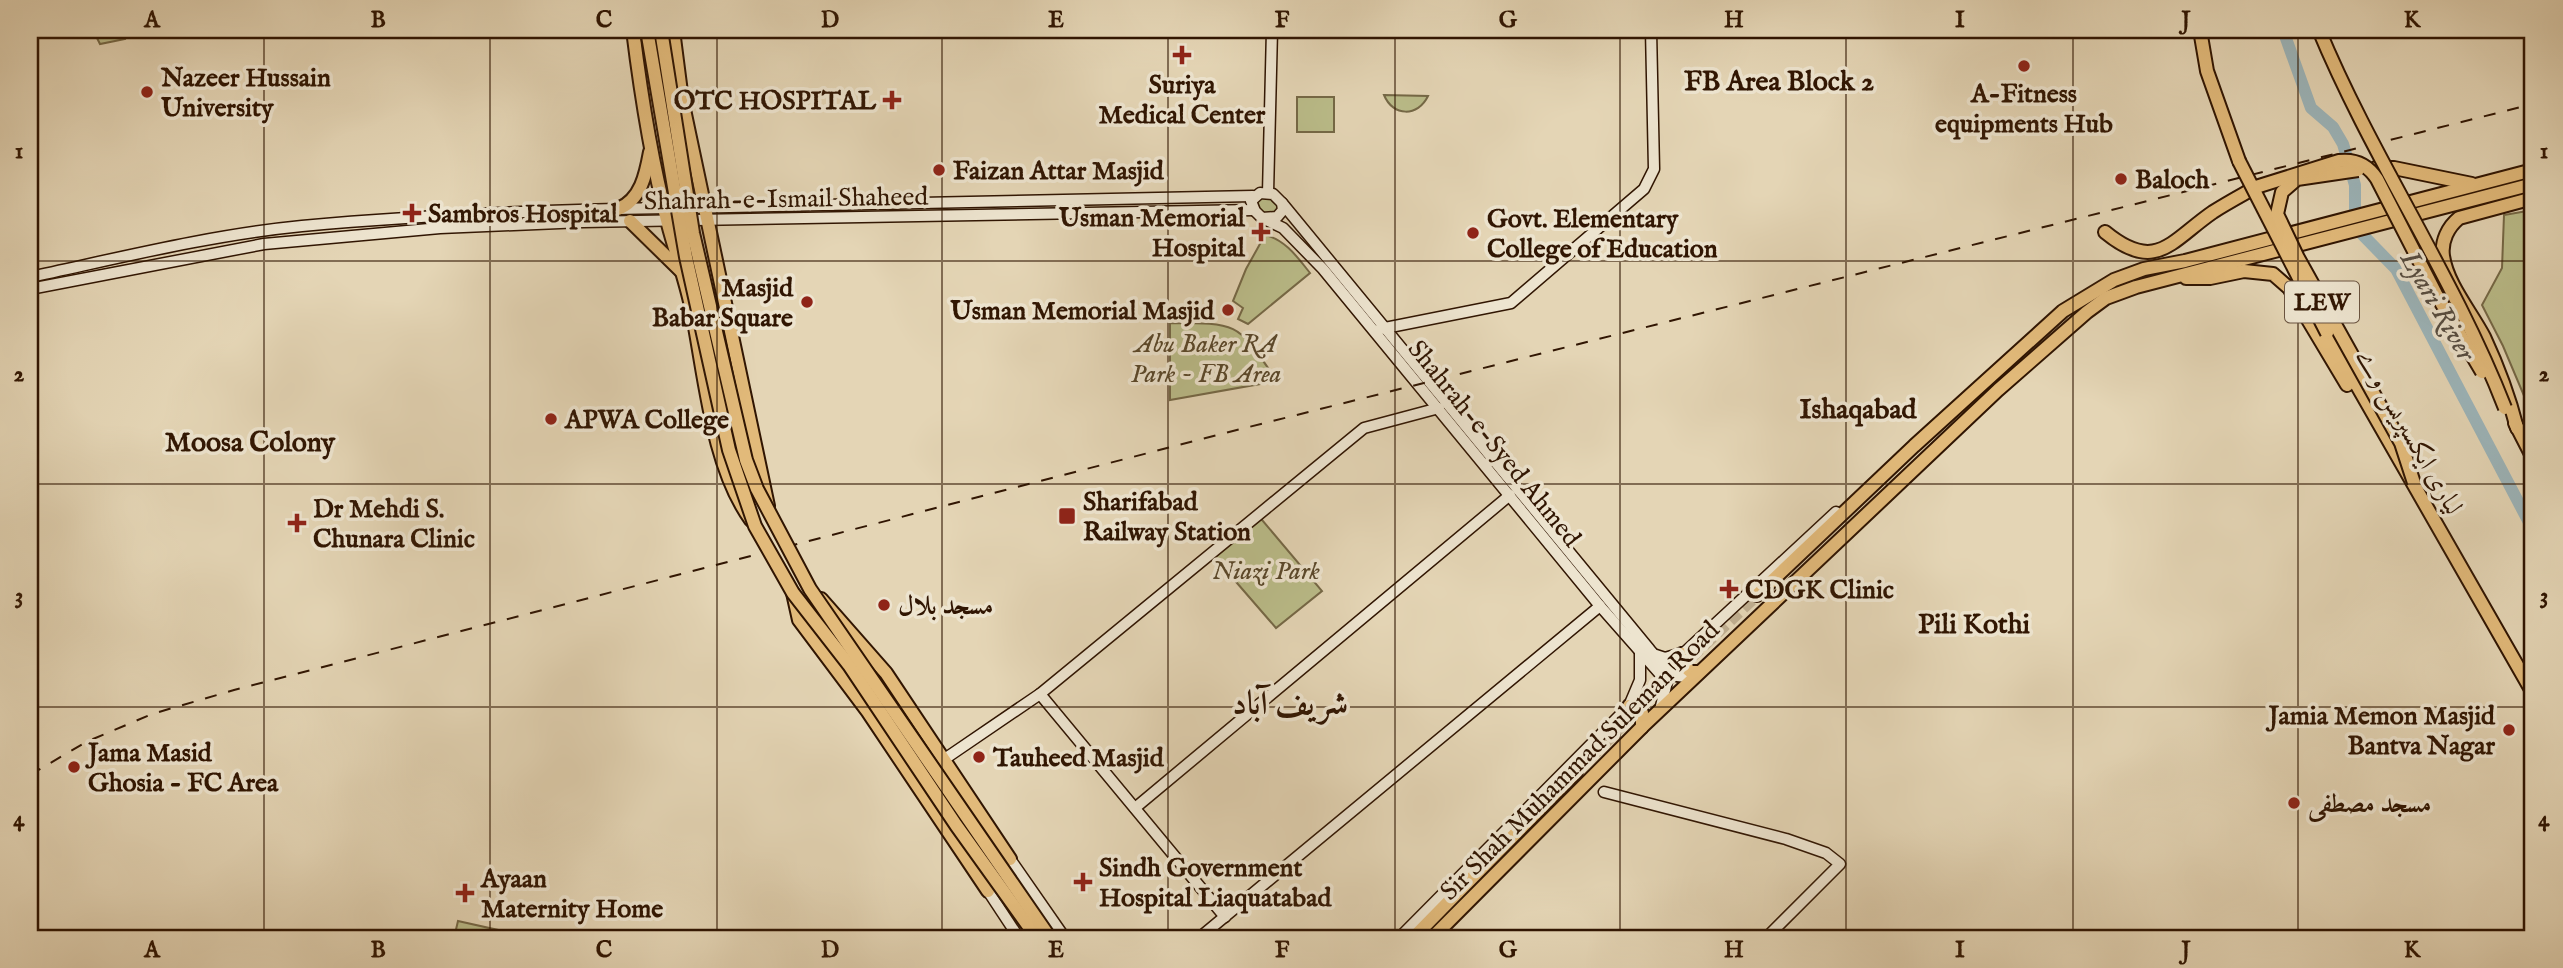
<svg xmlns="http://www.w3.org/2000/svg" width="2563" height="968" font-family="'IM FELL English',Amiri,serif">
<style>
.green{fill:#babc89;stroke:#756846;stroke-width:2}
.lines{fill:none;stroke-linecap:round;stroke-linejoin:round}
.river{stroke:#9cb5ba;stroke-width:12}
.highway-tunnel{stroke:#c0af91;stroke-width:12;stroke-dasharray:12 6;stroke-linecap:butt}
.secondary-casing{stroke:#301502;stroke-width:13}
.highway-casing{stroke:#301502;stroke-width:16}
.secondary{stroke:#ede4cf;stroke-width:10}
.highway{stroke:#e2ba7a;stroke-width:12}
.rail{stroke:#301502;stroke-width:2;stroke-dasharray:12 12;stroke-linecap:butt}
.highway-bridge-casing{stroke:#301502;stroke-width:16;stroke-linecap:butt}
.highway-bridge{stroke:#e2ba7a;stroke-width:12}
.grid{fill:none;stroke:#301502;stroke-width:2;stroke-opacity:0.55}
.poi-dot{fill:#8f2418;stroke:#ede4cf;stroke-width:2.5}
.labels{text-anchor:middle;stroke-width:7;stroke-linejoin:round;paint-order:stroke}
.shield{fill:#ede4cf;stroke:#695340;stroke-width:2}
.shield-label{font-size:24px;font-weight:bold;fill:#301502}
.poi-label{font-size:26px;font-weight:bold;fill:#301502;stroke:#ede4cf;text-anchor:start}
.street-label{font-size:26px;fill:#301502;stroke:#ede4cf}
.park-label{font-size:26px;font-style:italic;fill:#59472a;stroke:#ede4cf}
.neighbourhood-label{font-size:28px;font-weight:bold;fill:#301502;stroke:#ede4cf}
.water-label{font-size:28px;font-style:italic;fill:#564d42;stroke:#ede4cf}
.district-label{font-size:33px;font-weight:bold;fill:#301502;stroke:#ede4cf}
.neatline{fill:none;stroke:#301502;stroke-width:2.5}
.grid-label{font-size:23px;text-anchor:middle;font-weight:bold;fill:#301502}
</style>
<rect width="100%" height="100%" fill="#e4d5b5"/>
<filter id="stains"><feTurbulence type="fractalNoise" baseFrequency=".00286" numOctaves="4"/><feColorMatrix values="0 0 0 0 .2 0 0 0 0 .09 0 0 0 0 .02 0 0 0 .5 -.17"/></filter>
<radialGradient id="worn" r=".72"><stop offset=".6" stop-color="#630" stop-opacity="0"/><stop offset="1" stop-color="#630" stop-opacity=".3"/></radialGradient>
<g class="green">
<path d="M93,30H123L125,39L100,44Z"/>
<path d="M1384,95L1428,96C1418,117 1393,117 1384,95Z"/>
<rect x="1297" y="97" width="37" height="35"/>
<path d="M1270,196L1281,209L1268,217L1256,208V197Z"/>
<path d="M2533,210V417L2503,346L2482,305L2502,268L2504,215Z"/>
<path d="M1265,235C1286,240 1298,258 1310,273L1248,324L1238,319L1243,308L1233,301L1246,269Z"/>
<path d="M1170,323C1241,323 1237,323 1277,381L1170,400Z"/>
<path d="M1257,514L1322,591L1276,628L1211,553Z"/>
<path d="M458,921L534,938H454Z"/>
</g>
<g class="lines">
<path class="river" d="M2283,30L2311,108L2333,127L2343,144L2355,185V227L2396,269L2533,530"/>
<path class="highway-tunnel" d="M1576,772L1665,682L1757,595"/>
<defs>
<g id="secondary">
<path d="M1260,193L1273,194L1282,203L1283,210L1277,217L1262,218L1255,211L1251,201Z"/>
<path d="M1268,193L1272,30"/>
<path d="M1282,203L1650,650C1667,669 1670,682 1696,675"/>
<path d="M683,208L1253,196"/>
<path d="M1262,218L1283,228L1323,269L1600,606L1667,682L1661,706"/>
<path d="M30,277C119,258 210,235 302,226C423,215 546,210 668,208"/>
<path d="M30,289L264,244L440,228L583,222L1254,210"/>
<path d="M1380,329L1511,303L1644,189L1654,169L1651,30"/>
<path d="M1656,655L1665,658L1685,652L1836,512"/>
<path d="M1040,694L1225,917"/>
<path d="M949,756L1040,694L1364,428L1439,408"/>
<path d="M1604,792L1786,839L1826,853L1840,864L1766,938"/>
<path d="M1135,808L1510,495"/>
<path d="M1010,859L1065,938"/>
<path d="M988,891L1019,938"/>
<path d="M1199,938L1600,606"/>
<path d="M1399,938L1629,706L1640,680V651"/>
</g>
<g id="highway">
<path d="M633,30C641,95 651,160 668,224C675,251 685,278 691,306C705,373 711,465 751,520"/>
<path d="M673,30L682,100L768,506"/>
<path d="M2200,30L2207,71L2239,161"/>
<path d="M2376,168H2394L2472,184"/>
<path d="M618,209C641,200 646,174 650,152"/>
<path d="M630,221L681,271"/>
<path d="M2105,232C2156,274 2171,241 2213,212C2227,203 2242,195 2256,187"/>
<path d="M2186,278H2210L2244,271L2273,274L2289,288L2347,385"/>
<path d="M2327,333L2533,693"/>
<path d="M2515,423L2533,458"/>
<path d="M2517,428C2509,397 2498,367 2484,337C2471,312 2447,284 2443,256C2441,241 2448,227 2459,218L2533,198"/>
<path d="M793,593L799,620L868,712L988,891"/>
<path d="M1757,595L1914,446L2063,311L2114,280L2144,269L2185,261L2533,170"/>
<path d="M821,599L886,673L1010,859"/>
<path d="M1682,654L1684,666L1691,672H1699"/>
<path d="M1629,706L1642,713V727"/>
<path d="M1413,938L1576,772"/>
<path d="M1432,938L1642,727L1998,390L2087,312L2106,298L2136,287L2533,184"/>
</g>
</defs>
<use href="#secondary" class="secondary-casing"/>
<use href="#highway" class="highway-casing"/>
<use href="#secondary" class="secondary"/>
<use href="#highway" class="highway"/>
<path class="rail" d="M30,775L86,742L152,714L234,690L1229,432L2533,104"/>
<defs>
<g id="highway-bridge">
<path d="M647,30L686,257L729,450L755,526L793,593L849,665L956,825L1037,938"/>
<path d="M661,30L693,233L746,460L757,489L810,589L1050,938"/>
<path d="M2319,30C2373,160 2454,277 2505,408"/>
<path d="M2239,161L2327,333"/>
<path d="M2358,170L2297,179L2282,192L2277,214L2298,258L2401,443L2414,483"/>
<path d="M2256,187L2339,161C2356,159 2368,165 2377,179L2436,294L2482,372"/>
</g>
</defs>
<use href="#highway-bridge" class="highway-bridge-casing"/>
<use href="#highway-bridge" class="highway-bridge"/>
</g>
<path class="grid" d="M264,30V938M490,30V938M717,30V938M942,30V938M1168,30V938M1395,30V938M1620,30V938M1846,30V938M2073,30V938M2298,30V938M30,261H2533M30,484H2533M30,707H2533"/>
<g class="poi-dot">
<path d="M1178.5 44.5h7v7h7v7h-7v7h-7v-7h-7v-7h7z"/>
<circle cx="2024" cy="66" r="7"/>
<circle cx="147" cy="92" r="7"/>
<path d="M888.5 89.5h7v7h7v7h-7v7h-7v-7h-7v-7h7z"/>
<circle cx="939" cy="170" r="7"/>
<circle cx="2121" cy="179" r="7"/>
<path d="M408.5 202.5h7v7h7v7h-7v7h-7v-7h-7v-7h7z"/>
<path d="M1257.5 221.5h7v7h7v7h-7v7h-7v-7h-7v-7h7z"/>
<circle cx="1473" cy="233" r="7"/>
<circle cx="807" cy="302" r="7"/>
<circle cx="1228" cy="310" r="7"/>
<circle cx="551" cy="419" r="7"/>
<rect x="1058" y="507" width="18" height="18" rx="3.5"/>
<path d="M293.5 512.5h7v7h7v7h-7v7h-7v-7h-7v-7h7z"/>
<path d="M1725.5 578.5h7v7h7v7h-7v7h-7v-7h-7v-7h7z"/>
<circle cx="884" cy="605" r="7"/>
<circle cx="2509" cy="730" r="7"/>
<circle cx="979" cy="757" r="7"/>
<circle cx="74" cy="767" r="7"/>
<circle cx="2294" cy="803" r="7"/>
<path d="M1079.5 871.5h7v7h7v7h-7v7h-7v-7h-7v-7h7z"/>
<path d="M461.5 882.5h7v7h7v7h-7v7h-7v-7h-7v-7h7z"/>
</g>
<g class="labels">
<rect class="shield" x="2285" y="281.5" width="74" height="41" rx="5"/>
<g class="shield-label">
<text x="2322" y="310">LEW</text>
</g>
<g class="poi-label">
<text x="161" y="86">Nazeer Hussain<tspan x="161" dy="30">University</tspan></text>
<text x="1182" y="93" text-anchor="middle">Suriya<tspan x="1182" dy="30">Medical Center</tspan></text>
<text x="2024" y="102" text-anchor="middle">A-Fitness<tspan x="2024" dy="30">equipments Hub</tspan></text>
<text x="876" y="109" text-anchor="end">OTC HOSPITAL</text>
<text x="953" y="179">Faizan Attar Masjid</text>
<text x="2135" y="188">Baloch</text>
<text x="428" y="222">Sambros Hospital</text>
<text x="1245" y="226" text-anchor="end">Usman Memorial<tspan x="1245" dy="30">Hospital</tspan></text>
<text x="1487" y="227">Govt. Elementary<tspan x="1487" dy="30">College of Education</tspan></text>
<text x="793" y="296" text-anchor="end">Masjid<tspan x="793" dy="30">Babar Square</tspan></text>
<text x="1214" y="319" text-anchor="end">Usman Memorial Masjid</text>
<text x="565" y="428">APWA College</text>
<text x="1083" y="510">Sharifabad<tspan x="1083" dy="30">Railway Station</tspan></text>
<text x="313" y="517">Dr Mehdi S.<tspan x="313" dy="30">Chunara Clinic</tspan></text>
<text x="1745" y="598">CDGK Clinic</text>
<text x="898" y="614">مسجد بلال</text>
<text x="2495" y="724" text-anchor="end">Jamia Memon Masjid<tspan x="2495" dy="30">Bantva Nagar</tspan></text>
<text x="88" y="761">Jama Masid<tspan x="88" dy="30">Ghosia - FC Area</tspan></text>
<text x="993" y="766">Tauheed Masjid</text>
<text x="2308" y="812">مسجد مصطفی</text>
<text x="1099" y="876">Sindh Government<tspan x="1099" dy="30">Hospital Liaquatabad</tspan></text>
<text x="481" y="887">Ayaan<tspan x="481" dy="30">Maternity Home</tspan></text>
</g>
<g class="street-label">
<text transform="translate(786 198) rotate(-1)" y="9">Shahrah-e-Ismail Shaheed</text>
<text transform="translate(2410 431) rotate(60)" y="9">لیاری ایکسپریس وے</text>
<text transform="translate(1495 443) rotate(51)" y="9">Shahrah-e-Syed Ahmed</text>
<text transform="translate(1579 760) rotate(-45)" y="9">Sir Shah Muhammad Suleman Road</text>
</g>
<g class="park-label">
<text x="1206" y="352">Abu Baker RA<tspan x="1206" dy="30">Park - FB Area</tspan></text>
<text x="1266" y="579">Niazi Park</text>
</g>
<g class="neighbourhood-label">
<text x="1779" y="90">FB Area Block 2</text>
<text x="1858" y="418">Ishaqabad</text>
<text x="250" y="451">Moosa Colony</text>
<text x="1974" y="633">Pili Kothi</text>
</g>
<g class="water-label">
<text transform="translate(2439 305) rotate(60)" y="10">Lyari River</text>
</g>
<g class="district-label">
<text x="1290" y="714">شريف آباد</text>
</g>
</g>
<rect width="2563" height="968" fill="none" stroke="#e4d5b5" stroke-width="77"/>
<rect x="38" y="38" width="2486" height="892" class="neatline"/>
<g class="grid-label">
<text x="152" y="27">A</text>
<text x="378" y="27">B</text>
<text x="604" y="27">C</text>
<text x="830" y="27">D</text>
<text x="1056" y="27">E</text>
<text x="1282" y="27">F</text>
<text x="1508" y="27">G</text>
<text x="1734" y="27">H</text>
<text x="1960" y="27">I</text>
<text x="2186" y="27">J</text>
<text x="2412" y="27">K</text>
<text x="19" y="158">1</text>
<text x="2544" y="158">1</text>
<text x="19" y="381">2</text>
<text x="2544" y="381">2</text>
<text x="19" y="603">3</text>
<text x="2544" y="603">3</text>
<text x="19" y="826">4</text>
<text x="2544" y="826">4</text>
<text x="152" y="957">A</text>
<text x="378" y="957">B</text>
<text x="604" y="957">C</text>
<text x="830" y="957">D</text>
<text x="1056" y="957">E</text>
<text x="1282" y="957">F</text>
<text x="1508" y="957">G</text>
<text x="1734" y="957">H</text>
<text x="1960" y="957">I</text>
<text x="2186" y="957">J</text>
<text x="2412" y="957">K</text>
</g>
<rect width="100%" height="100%" filter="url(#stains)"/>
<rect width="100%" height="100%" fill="url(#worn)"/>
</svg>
